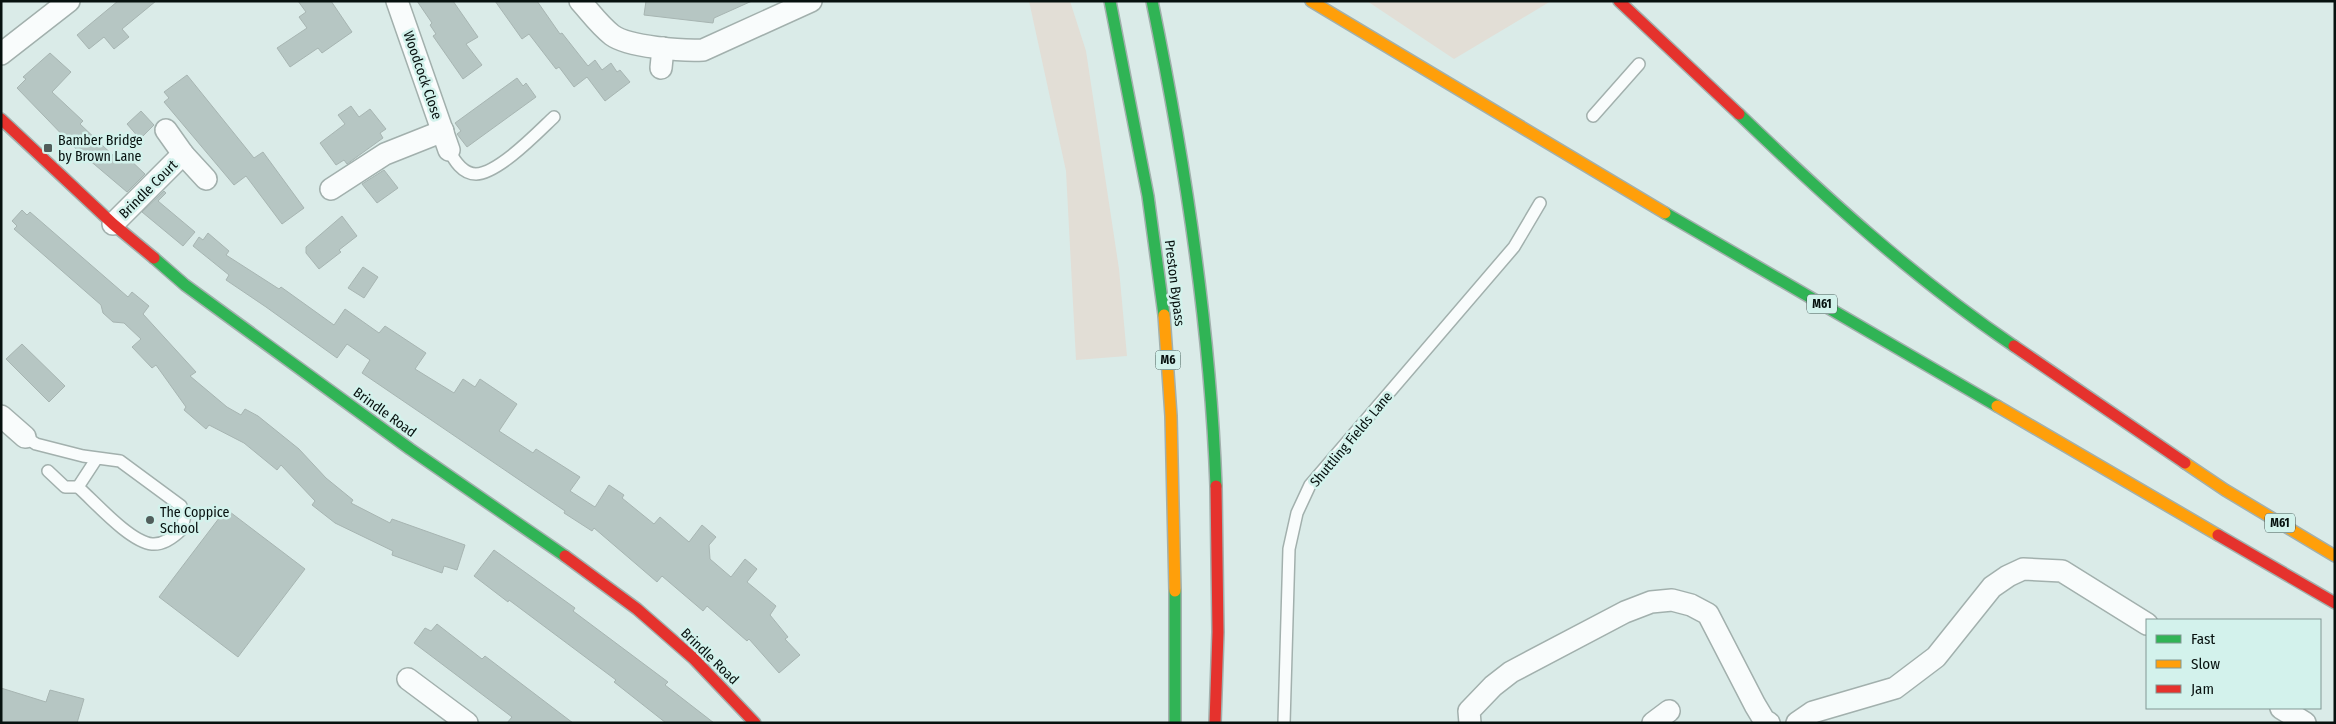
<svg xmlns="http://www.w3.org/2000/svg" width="2336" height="724" font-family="'Fira Sans Condensed',sans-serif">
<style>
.green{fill:#e2ded6}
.building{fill:#b6c6c3;stroke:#a7b5b2}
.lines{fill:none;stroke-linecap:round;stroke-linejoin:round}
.lane-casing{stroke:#a2b0ad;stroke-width:14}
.street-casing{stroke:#a2b0ad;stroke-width:24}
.fast-casing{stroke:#a2b0ad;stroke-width:14}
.slow-casing{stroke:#a2b0ad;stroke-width:14}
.jam-casing{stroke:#a2b0ad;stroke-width:14}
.lane{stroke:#f9fcfc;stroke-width:11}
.street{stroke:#f9fcfc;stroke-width:21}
.fast{stroke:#30b455;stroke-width:11}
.slow{stroke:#ff9f0a;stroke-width:11}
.jam{stroke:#e5322d;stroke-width:11}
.poi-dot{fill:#515d5b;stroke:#d3f2ec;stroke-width:2}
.labels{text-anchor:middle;stroke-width:5;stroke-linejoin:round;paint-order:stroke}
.shield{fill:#d3f2ec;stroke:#445451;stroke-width:1}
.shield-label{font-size:12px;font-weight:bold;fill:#07110f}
.street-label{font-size:14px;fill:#07110f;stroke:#d3f2ec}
.poi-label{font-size:14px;fill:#07110f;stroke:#d3f2ec;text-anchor:start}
</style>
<rect width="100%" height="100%" fill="#daebe8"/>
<g class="green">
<path d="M1029,1H1070L1086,51L1119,269L1127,356L1076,360L1066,171Z"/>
<path d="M1367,1H1551L1454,59Z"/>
</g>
<g class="building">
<path d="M118,1H156L122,29L129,37L114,49L104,37L89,49L77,35Z"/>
<path d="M298,1H331L352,32L322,53L318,48L290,67L277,48L307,28L299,17L306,12Z"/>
<path d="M417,1H453L478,37L466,44L482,65L463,79L433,36L436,34L430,25L432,23Z"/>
<path d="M495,1H537L560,34L562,33L588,66L595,60L602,70L611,63L617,72L620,70L630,82L605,101L587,77L574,87L559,67L556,69L529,34L522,39Z"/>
<path d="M646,1H752L714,18L713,23L644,15Z"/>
<path d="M50,53L71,72L52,92L83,121L80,124L121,163L127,157L145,174L127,192L75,148L17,88L26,79L23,77Z"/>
<path d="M187,75L254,158L263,152L304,208L282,224L246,176L234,185L164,102L169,98L164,92Z"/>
<path d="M517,78L523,86L526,83L536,97L467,147L457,134L461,131L455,123Z"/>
<path d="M351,106L359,117L370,109L386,129L380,133L383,138L347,164L344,160L336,165L320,143L345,124L338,115Z"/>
<path d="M141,111L154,125L140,139L127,124Z"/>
<path d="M384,170L398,188L377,203L362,184Z"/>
<path d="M164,191L166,193L158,201L195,232L183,246L142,212Z"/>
<path d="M22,210L27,215L30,212L128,297L132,292L149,306L143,314L196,372L190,376L227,407L241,415L245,409L258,416L299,449L326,478L353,500L351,503L390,523L392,519L465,545L457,570L444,566L442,573L392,555L393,551L335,523L312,505L315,501L281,465L277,470L244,443L209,425L206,429L184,410L186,407L156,365L152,368L132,347L141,339L124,323L113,322L103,313L101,305L14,229L17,226L12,221Z"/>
<path d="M342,216L357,236L339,250L341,252L319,269L306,253V247Z"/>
<path d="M208,233L229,251L226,255L279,289L281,287L334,325L345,309L379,333L385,326L426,353L415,369L454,393L463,379L475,387L480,379L517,404L499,431L533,453L536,449L580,477L570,491L595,507L609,485L624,495L622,498L654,524L660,517L689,542L702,525L716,537L709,545L710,559L731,577L745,559L757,569L747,582L776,606L770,615L788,637L785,639L800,655L779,673L749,639L747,641L707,606L703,611L662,576L657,582L594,528L592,531L564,513L565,511L362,373L370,360L347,344L337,358L266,307L226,280L229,275L193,246L199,237L203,240Z"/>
<path d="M363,267L378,277L364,298L348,288Z"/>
<path d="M22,344L65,386L49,402L6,359Z"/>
<path d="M226,509L305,569L238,657L159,597Z"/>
<path d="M494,550L575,608L573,611L668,682L665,685L714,723H666L614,682L616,680L509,600L508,602L474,576Z"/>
<path d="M437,624L482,659L485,656L573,723H507L512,717L414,643L425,628L431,631Z"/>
<path d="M1,688L46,702L50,690L84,699L77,723H1Z"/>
</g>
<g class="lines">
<defs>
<g id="lane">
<path d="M1593,116L1639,64"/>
<path d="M449,150C454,160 462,174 476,174C499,173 538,132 554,117"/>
<path d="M25,437L36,444L83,456L120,461L181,506L185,515L182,529C174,537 164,545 152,544C130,542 95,502 78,487L97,458"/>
<path d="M48,471L65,487H78"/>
<path d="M1284,723L1289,549L1297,513L1310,485L1514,247L1540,203"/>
</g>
<g id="street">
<path d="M397,1L449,150"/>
<path d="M580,1C590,12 600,26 612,35C628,47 683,51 703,50L811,1"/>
<path d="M1,54L69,1"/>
<path d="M661,68L663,48"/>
<path d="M166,130L183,154L206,179"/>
<path d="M331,189L385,154L443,131"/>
<path d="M113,224L183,154"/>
<path d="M1,416L25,437"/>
<path d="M408,679L467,723"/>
<path d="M2281,708L2305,723"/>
<path d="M1470,723L1469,711L1493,686L1511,672L1625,612L1651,602L1672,600L1691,605L1708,614L1755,705L1764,720L1769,723"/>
<path d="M1653,723L1669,711"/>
<path d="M1797,723L1813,712L1895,688L1936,657L1992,587L2008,576L2023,569L2062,571L2147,624"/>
</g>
<g id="fast">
<path d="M1110,1L1148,196L1164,315"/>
<path d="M1152,1C1185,161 1210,323 1216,486"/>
<path d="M1739,114C1825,197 1915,279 2014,346"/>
<path d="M1665,213L1997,406"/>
<path d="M154,258L185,285L410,449L565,556"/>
<path d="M1175,723V591"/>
</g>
<g id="slow">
<path d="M1311,1L1665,213"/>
<path d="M1164,315L1171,416L1175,591"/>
<path d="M1997,406L2218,535"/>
<path d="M2185,463L2225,490L2335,556"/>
</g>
<g id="jam">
<path d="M1619,1L1739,114"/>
<path d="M1,119L113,224L154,258"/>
<path d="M2014,346L2185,463"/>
<path d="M2218,535L2335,603"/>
<path d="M565,556L637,609L693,658L755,723"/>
<path d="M1215,723L1218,632L1216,486"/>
</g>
</defs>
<use href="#lane" class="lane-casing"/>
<use href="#street" class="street-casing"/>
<use href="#fast" class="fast-casing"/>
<use href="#slow" class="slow-casing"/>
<use href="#jam" class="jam-casing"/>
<use href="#lane" class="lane"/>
<use href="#street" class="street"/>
<use href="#fast" class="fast"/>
<use href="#slow" class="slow"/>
<use href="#jam" class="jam"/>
</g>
<g class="poi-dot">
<rect x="43" y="143" width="10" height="10" rx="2.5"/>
<circle cx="150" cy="520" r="5"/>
</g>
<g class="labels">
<g class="shield">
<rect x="1807" y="294.5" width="30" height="19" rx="4"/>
<rect x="1155.5" y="350.5" width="25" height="19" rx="4"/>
<rect x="2265" y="513.5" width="30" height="19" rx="4"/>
</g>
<g class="shield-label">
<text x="1822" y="308">M61</text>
<text x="1168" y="364">M6</text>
<text x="2280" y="527">M61</text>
</g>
<g class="street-label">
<text transform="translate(423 75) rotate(71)" y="5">Woodcock Close</text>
<text transform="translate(148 189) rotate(-45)" y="5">Brindle Court</text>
<text transform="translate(1175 283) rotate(83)" y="5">Preston Bypass</text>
<text transform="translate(385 412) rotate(36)" y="5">Brindle Road</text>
<text transform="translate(1351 439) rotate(-50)" y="5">Shuttling Fields Lane</text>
<text transform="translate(710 656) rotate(44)" y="5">Brindle Road</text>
</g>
<g class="poi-label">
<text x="58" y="145">Bamber Bridge<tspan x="58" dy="16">by Brown Lane</tspan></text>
<text x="160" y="517">The Coppice<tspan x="160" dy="16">School</tspan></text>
</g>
</g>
<rect width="2336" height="724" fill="none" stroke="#07110f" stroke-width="5"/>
<rect x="2146" y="619" width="175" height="90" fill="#d3f2ec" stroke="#819894"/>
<rect x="2156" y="635" width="25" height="8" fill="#30b455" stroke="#819894"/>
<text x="2191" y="644" font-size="15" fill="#07110f">Fast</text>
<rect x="2156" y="660" width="25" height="8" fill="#ff9f0a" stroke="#819894"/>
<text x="2191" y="669" font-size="15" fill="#07110f">Slow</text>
<rect x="2156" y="685" width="25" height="8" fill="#e5322d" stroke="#819894"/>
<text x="2191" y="694" font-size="15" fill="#07110f">Jam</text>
</svg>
